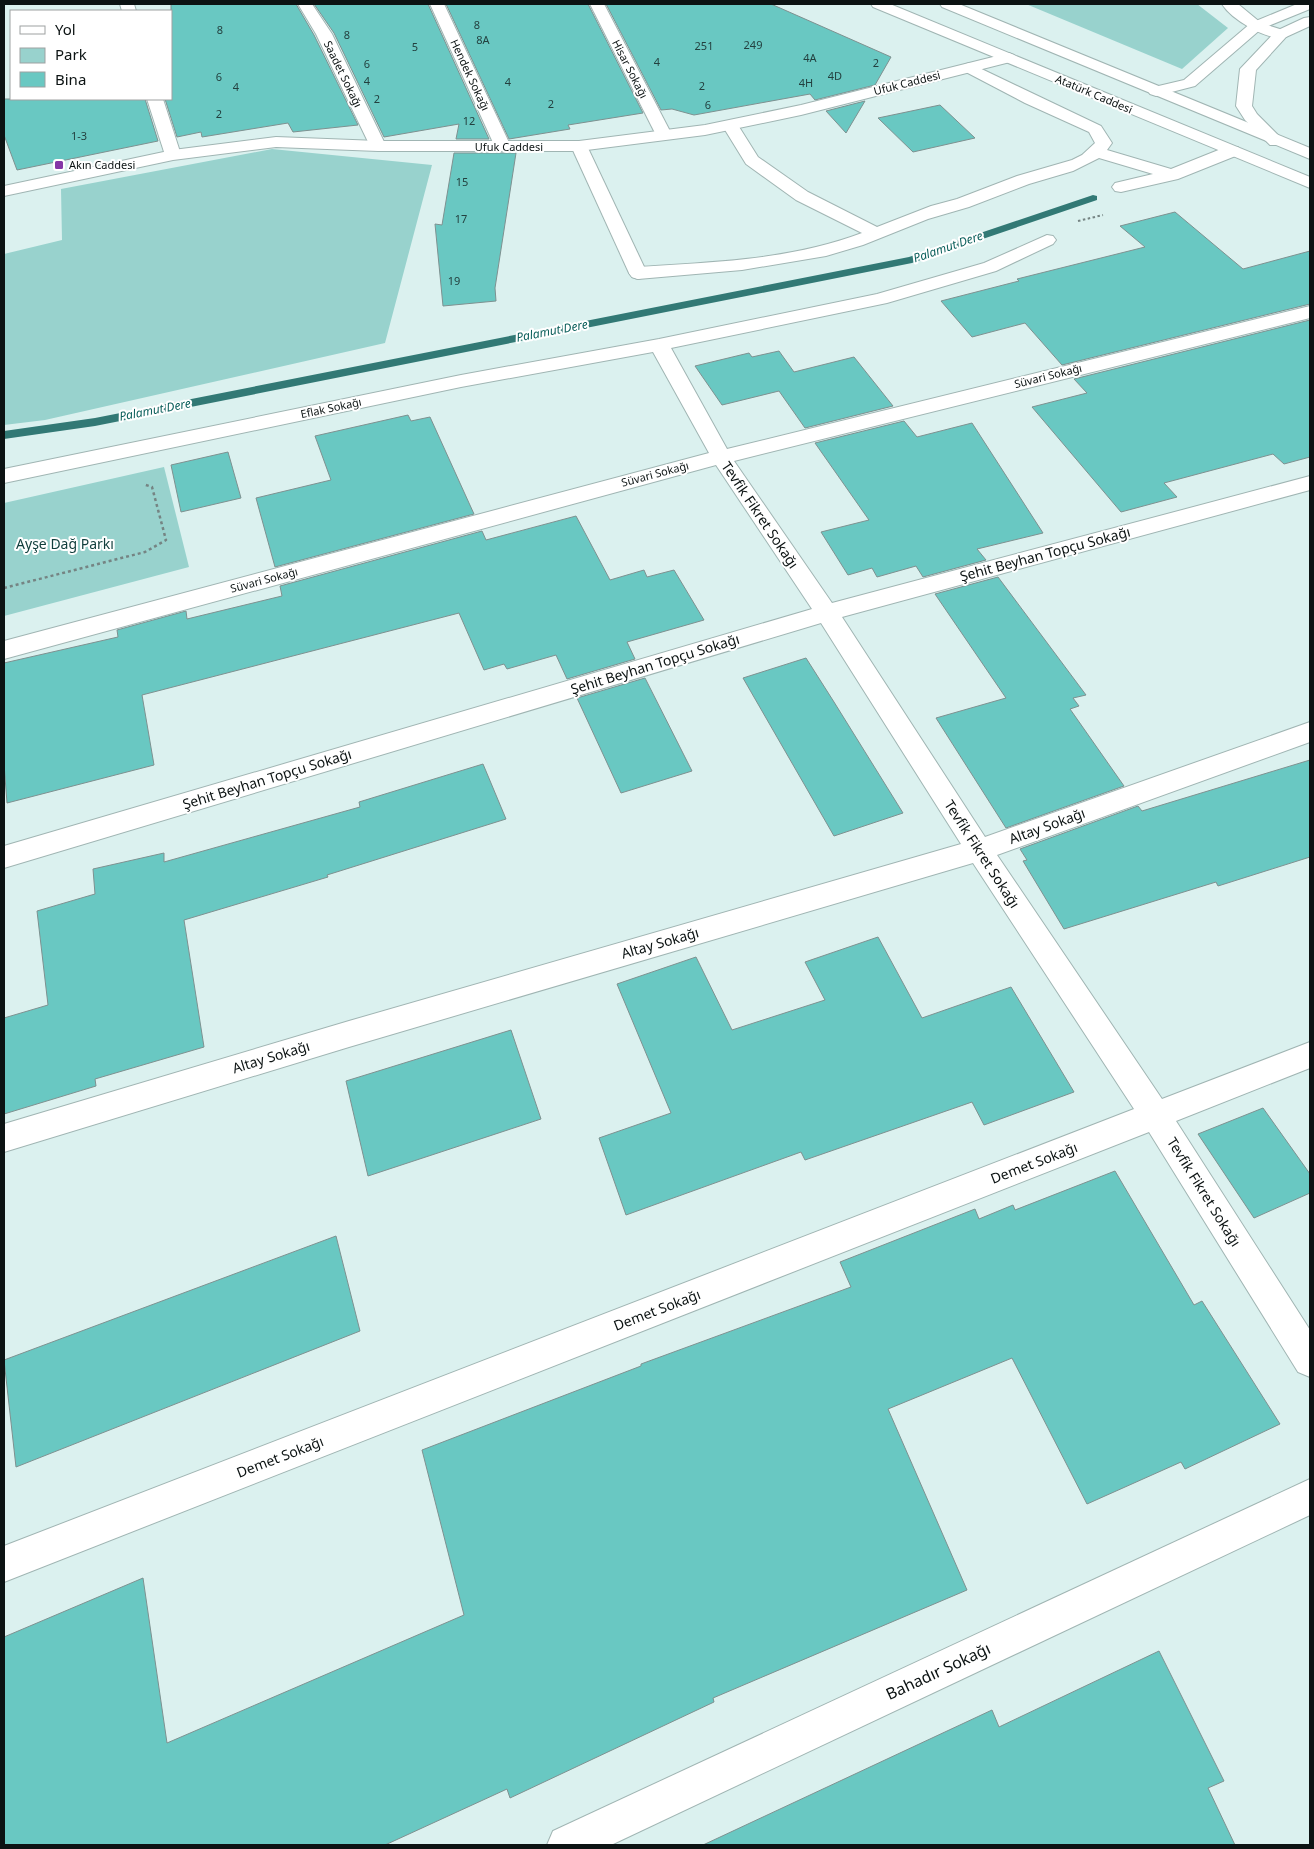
<svg xmlns="http://www.w3.org/2000/svg" width="1314" height="1849" font-family="'Noto Sans',sans-serif">
<style>
.green{fill:#98d2cd}
.lines{fill:none;stroke-linecap:round;stroke-linejoin:round}
.stream{fill:#327975;fill-rule:evenodd}
.building{fill:#69c8c2;stroke:#7e9190}
.service-casing{stroke:#a0b5b3;stroke-width:2}
.minor-casing{stroke:#a0b5b3;stroke-width:2}
.tertiary-casing{stroke:#a0b5b3;stroke-width:2}
.secondary-casing{stroke:#a0b5b3;stroke-width:2}
.primary-casing{stroke:#a0b5b3;stroke-width:2}
.path-far1{stroke:#758483;stroke-width:2;stroke-dasharray:2.5 2.5;stroke-linecap:butt}
.path{stroke:#758483;stroke-width:2.5;stroke-dasharray:3 3;stroke-linecap:butt}
.service{fill:#fff;fill-rule:evenodd}
.minor{fill:#fff;fill-rule:evenodd}
.tertiary{fill:#fff;fill-rule:evenodd}
.secondary{fill:#fff;fill-rule:evenodd}
.primary{fill:#fff;fill-rule:evenodd}
.poi-dot{fill:#8436a6;stroke:#fff;stroke-width:2}
.labels{text-anchor:middle;stroke-width:4;stroke-linejoin:round;paint-order:stroke}
.number-label{font-size:11px;fill:#23403f}
.far-street-label{font-size:11px;fill:#0c1313;stroke:#fff}
.far-poi-label{font-size:11px;fill:#0c1313;stroke:#fff;text-anchor:start}
.far-water-label{font-size:12px;font-style:italic;fill:#0b5f5b;stroke:#fff}
.street-label{font-size:14px;fill:#0c1313;stroke:#fff}
.park-label{font-size:14px;fill:#113e3c;stroke:#fff}
.near-street-label{font-size:16px;fill:#0c1313;stroke:#fff}
</style>
<rect width="100%" height="100%" fill="#dbf1ef"/>
<g class="green">
<path d="M1026,4H1197L1228,28L1182,69Z"/>
<path d="M272,149L432,165L385,343L45,420L4,425V254L62,240L61,189Z"/>
<path d="M164,467L189,567L4,616V503Z"/>
</g>
<g class="lines">
<path class="stream" d="M1093,195L1097,196V200L912,263L95,426L4,439V431L95,418L909,257Z"/>
</g>
<g class="building">
<path d="M171,4H296L314,35L358,125L293,132L288,123L202,137L201,132L177,137L165,99H171Z"/>
<path d="M314,4H428L489,139H456L459,124L384,137L334,33Z"/>
<path d="M446,4H588L643,113L568,125L570,129L509,139Z"/>
<path d="M606,4H771L891,57L875,85L815,100L810,94L694,115L672,109L661,110Z"/>
<path d="M4,99H145L158,141L17,170L4,135Z"/>
<path d="M865,101L846,133L826,111Z"/>
<path d="M940,105L975,138L913,152L878,118Z"/>
<path d="M454,153H516L495,288L496,301L443,306L435,224L442,225Z"/>
<path d="M1175,212L1243,269L1310,251V304L1062,365L1025,323L972,337L941,301L1019,281L1017,279L1145,247L1120,226Z"/>
<path d="M1310,320V457L1284,464L1273,454L1164,483L1177,497L1121,512L1032,407L1087,393L1074,379Z"/>
<path d="M779,351L794,372L854,357L893,406L805,428L779,391L722,405L695,366L749,353L752,357Z"/>
<path d="M408,415L411,421L430,417L474,514L275,567L256,498L331,480L315,436Z"/>
<path d="M904,421L917,437L972,423L1043,533L977,549L986,560L923,577L916,566L877,577L872,568L848,575L821,532L869,520L815,443Z"/>
<path d="M228,452L241,498L181,512L171,465Z"/>
<path d="M576,516L610,580L644,570L647,577L674,570L704,620L627,642L635,659L567,679L556,655L507,669L504,664L484,670L459,613L142,695L154,765L7,803L4,764V663L118,637L117,630L186,611L187,619L282,596L280,586L482,531L486,540Z"/>
<path d="M998,577L1086,695L1073,698L1079,706L1070,709L1124,786L1006,828L936,718L1006,698L935,594Z"/>
<path d="M806,658L834,702L903,813L834,836L743,678Z"/>
<path d="M645,678L692,771L621,793L577,698Z"/>
<path d="M1310,760V857L1218,886L1216,882L1064,929L1023,861L1027,860L1020,849L1138,806L1142,811Z"/>
<path d="M483,764L506,819L327,875L328,877L184,920L204,1047L95,1079L96,1086L4,1114V1018L48,1005L37,911L95,894L93,869L164,853V862L360,807L359,802Z"/>
<path d="M878,937L922,1018L1011,987L1074,1092L984,1125L972,1102L805,1160L801,1152L626,1215L599,1138L671,1113L617,984L696,957L732,1030L825,1000L805,962Z"/>
<path d="M511,1030L541,1119L368,1176L346,1081Z"/>
<path d="M1263,1108L1310,1174V1193L1254,1218L1198,1134Z"/>
<path d="M1115,1171L1194,1305L1202,1301L1280,1424L1185,1469L1181,1462L1087,1504L1012,1358L888,1409L967,1590L713,1698L714,1702L510,1798L507,1789L385,1845H4V1637L143,1578L167,1743L464,1615L422,1450L641,1366V1364L851,1287L840,1262L975,1209L979,1219L1013,1205L1015,1210Z"/>
<path d="M336,1236L360,1331L16,1467L4,1360Z"/>
<path d="M1159,1651L1224,1781L1208,1788L1235,1845H703L992,1710L999,1727Z"/>
</g>
<g class="lines">
<defs>
<path id="service" d="M969,63L1101,126L1112,143L1107,150L1171,169L1226,147H1238L1240,151L1238,155L1178,179L1121,192L1115,191L1112,187L1115,183L1153,174L1099,158L1073,171L1029,184L969,207L928,219L863,245L826,256L742,270L638,279L632,277L629,273L632,269L638,267C713,262 791,260 862,233L796,200L746,164L722,125L724,122H736L758,157L808,192L877,227L931,206L957,199L1017,176L1072,160L1082,155L1095,143L1089,132L1025,103L964,71L961,68L964,65Z"/>
<g id="minor">
<path d="M120,4H134L136,11H122Z"/>
<path d="M298,4H312L332,34L386,146L384,150H372L370,146L316,34Z"/>
<path d="M430,4H444L511,147L509,151H497L495,147Z"/>
<path d="M590,4H604L672,135L670,138H658L656,135Z"/>
<path d="M147,99H163L181,155L179,159H167L165,155Z"/>
<path d="M579,141L585,142L587,146L647,273L644,277L638,279L632,277L629,273L571,146L573,142Z"/>
<path d="M1047,235L1053,236L1056,240L1053,244L996,271L887,303L671,348L727,449L1310,306V318L734,461L832,603L1310,476V490L842,617L985,837L1310,722V742L997,855L1162,1099L1310,1042V1068L1176,1121L1310,1330V1377L1298,1372L1149,1132L4,1582V1546L1134,1109L973,863L349,1047L4,1152V1124L349,1021L961,844L821,623L4,868V846L812,609L716,465L4,659V641L709,453L653,352L461,387L4,483V469L461,375L659,339L877,294L984,263Z"/>
<path d="M1310,1479V1515L611,1845H547L553,1831Z"/>
</g>
<g id="tertiary">
<path d="M1222,4H1238L1261,23L1286,31L1289,34L1286,37C1268,42 1231,19 1222,4Z"/>
<path d="M1009,53L1014,55L1017,58L1014,61L801,115L705,135L579,151H378L276,147L173,160L4,196V186L173,150L276,137L378,141H579L705,125L801,105Z"/>
</g>
<g id="secondary">
<path d="M1297,4H1310V9L1261,29L1195,86L1156,96L1150,94L1148,91L1150,88L1184,80L1251,23Z"/>
<path d="M1310,17V26L1286,37L1256,70L1252,106L1257,114L1284,141L1282,145H1270L1245,120L1236,106L1240,69L1276,31L1304,18Z"/>
</g>
<g id="primary">
<path d="M871,4H890L1310,177V188L873,7Z"/>
<path d="M940,4H959L1310,148V159L942,7Z"/>
</g>
</defs>
<use href="#service" class="service-casing"/>
<use href="#minor" class="minor-casing"/>
<use href="#tertiary" class="tertiary-casing"/>
<use href="#secondary" class="secondary-casing"/>
<use href="#primary" class="primary-casing"/>
<path class="path-far1" d="M1078,221L1103,215"/>
<path class="path" d="M4,588L145,552L166,540L152,487L143,484"/>
<use href="#service" class="service"/>
<use href="#minor" class="minor"/>
<use href="#tertiary" class="tertiary"/>
<use href="#secondary" class="secondary"/>
<use href="#primary" class="primary"/>
</g>
<rect class="poi-dot" x="54" y="160" width="10" height="10" rx="2.5"/>
<g class="labels">
<g class="number-label">
<text x="477" y="29">8</text>
<text x="220" y="34">8</text>
<text x="347" y="39">8</text>
<text x="483" y="44">8A</text>
<text x="753" y="49">249</text>
<text x="704" y="50">251</text>
<text x="415" y="51">5</text>
<text x="810" y="62">4A</text>
<text x="657" y="66">4</text>
<text x="876" y="67">2</text>
<text x="367" y="68">6</text>
<text x="835" y="80">4D</text>
<text x="219" y="81">6</text>
<text x="367" y="85">4</text>
<text x="508" y="86">4</text>
<text x="806" y="87">4H</text>
<text x="702" y="90">2</text>
<text x="236" y="91">4</text>
<text x="377" y="103">2</text>
<text x="551" y="108">2</text>
<text x="708" y="109">6</text>
<text x="219" y="118">2</text>
<text x="469" y="125">12</text>
<text x="79" y="140">1-3</text>
<text x="462" y="186">15</text>
<text x="461" y="223">17</text>
<text x="454" y="285">19</text>
</g>
<g class="far-street-label">
<text transform="translate(630 69) rotate(63)" y="4">Hisar Sokağı</text>
<text transform="translate(343 74) rotate(64)" y="4">Saadet Sokağı</text>
<text transform="translate(470 75) rotate(65)" y="4">Hendek Sokağı</text>
<text transform="translate(907 83) rotate(-14)" y="4">Ufuk Caddesi</text>
<text transform="translate(1094 94) rotate(23)" y="4">Atatürk Caddesi</text>
<text x="509" y="151">Ufuk Caddesi</text>
<text transform="translate(1048 376) rotate(-14)" y="4">Süvari Sokağı</text>
<text transform="translate(331 408) rotate(-12)" y="4">Eflak Sokağı</text>
<text transform="translate(655 474) rotate(-15)" y="4">Süvari Sokağı</text>
<text transform="translate(264 580) rotate(-15)" y="4">Süvari Sokağı</text>
</g>
<g class="far-poi-label">
<text x="69" y="169">Akın Caddesi</text>
</g>
<g class="far-water-label">
<text transform="translate(948 247) rotate(-19)" y="4">Palamut Dere</text>
<text transform="translate(552 331) rotate(-11)" y="4">Palamut Dere</text>
<text transform="translate(155 410) rotate(-11)" y="4">Palamut Dere</text>
</g>
<g class="street-label">
<text transform="translate(760 515) rotate(56)" y="5">Tevfik Fikret Sokağı</text>
<text transform="translate(1045 554) rotate(-15)" y="5">Şehit Beyhan Topçu Sokağı</text>
<text transform="translate(655 664) rotate(-17)" y="5">Şehit Beyhan Topçu Sokağı</text>
<text transform="translate(267 779) rotate(-17)" y="5">Şehit Beyhan Topçu Sokağı</text>
<text transform="translate(1047 826) rotate(-20)" y="5">Altay Sokağı</text>
<text transform="translate(982 854) rotate(57)" y="5">Tevfik Fikret Sokağı</text>
<text transform="translate(660 943) rotate(-16)" y="5">Altay Sokağı</text>
<text transform="translate(271 1057) rotate(-17)" y="5">Altay Sokağı</text>
<text transform="translate(1034 1163) rotate(-21)" y="5">Demet Sokağı</text>
<text transform="translate(1204 1192) rotate(58)" y="5">Tevfik Fikret Sokağı</text>
<text transform="translate(657 1310) rotate(-21)" y="5">Demet Sokağı</text>
<text transform="translate(280 1457) rotate(-21)" y="5">Demet Sokağı</text>
</g>
<g class="park-label">
<text x="65" y="549">Ayşe Dağ Parkı</text>
</g>
<g class="near-street-label">
<text transform="translate(938 1671) rotate(-25)" y="6">Bahadır Sokağı</text>
</g>
</g>
<rect width="1314" height="1849" fill="none" stroke="#0c1313" stroke-width="10"/>
<rect x="10" y="10" width="162" height="90" fill="#ffffff" stroke="#9ea1a1"/>
<rect x="20" y="26" width="25" height="8" fill="#ffffff" stroke="#9ea1a1"/>
<text x="55" y="35" font-size="15" fill="#0c1313">Yol</text>
<rect x="20" y="48" width="25" height="15" fill="#98d2cd" stroke="#9ea1a1"/>
<text x="55" y="60" font-size="15" fill="#0c1313">Park</text>
<rect x="20" y="72" width="25" height="15" fill="#69c8c2" stroke="#9ea1a1"/>
<text x="55" y="85" font-size="15" fill="#0c1313">Bina</text>
</svg>
